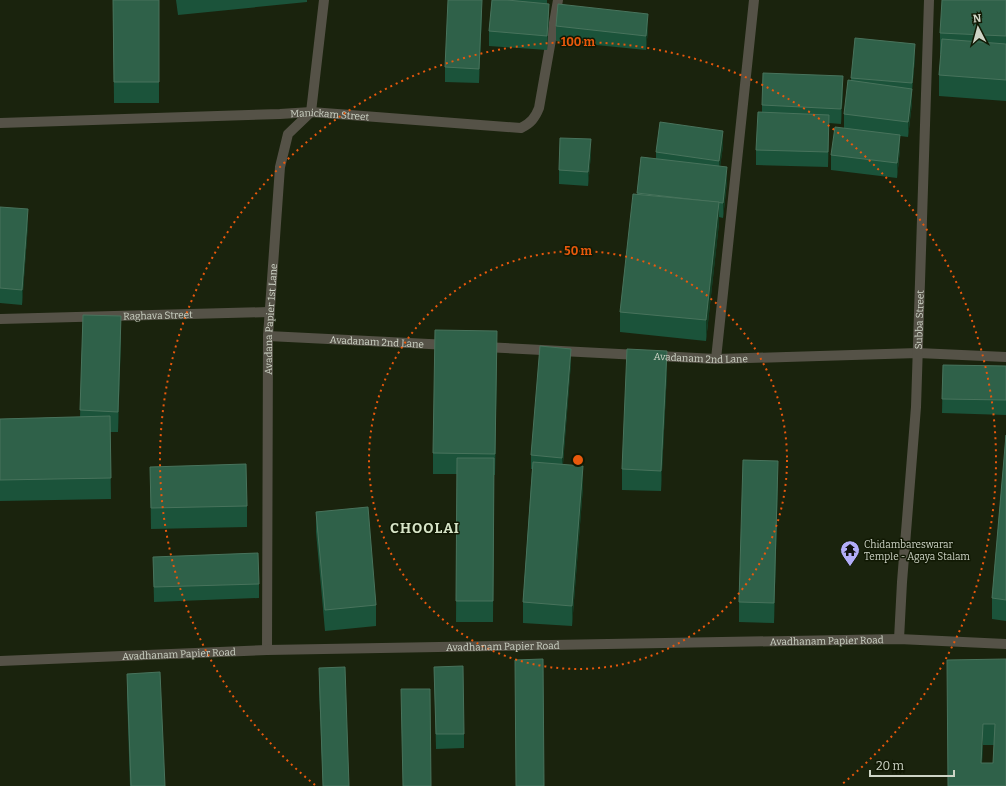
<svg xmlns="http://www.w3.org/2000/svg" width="1006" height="786" font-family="Bitter,serif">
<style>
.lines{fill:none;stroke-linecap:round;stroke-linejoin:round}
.minor{stroke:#555247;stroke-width:10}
.tertiary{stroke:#555247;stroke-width:10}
.wall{fill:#1b533a;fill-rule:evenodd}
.shaded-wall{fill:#133a21}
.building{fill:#2f6149;stroke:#48735c;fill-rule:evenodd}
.ring{fill:none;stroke:#e8590c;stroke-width:2;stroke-dasharray:2 4}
.labels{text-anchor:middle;stroke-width:3;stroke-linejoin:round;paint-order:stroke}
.street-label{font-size:10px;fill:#ced4c6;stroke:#111904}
.poi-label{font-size:10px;fill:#ced4c6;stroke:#111904;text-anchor:start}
.district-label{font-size:14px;font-weight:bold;letter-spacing:1px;fill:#d7e4c7;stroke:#111904}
.centre{fill:#e8590c;stroke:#111904;stroke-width:2}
.ring-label{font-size:12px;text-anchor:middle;font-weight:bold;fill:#e8590c;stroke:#111904;stroke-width:3;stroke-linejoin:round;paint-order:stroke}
</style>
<rect width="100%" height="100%" fill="#1a230d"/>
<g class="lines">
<g class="minor">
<path id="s1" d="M0,123L280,114L311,112L521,128C531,123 535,118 539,108L558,0"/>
<path id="s2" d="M0,319L269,312"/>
<path id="s3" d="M268,336L449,345"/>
<path id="s4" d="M484,347L716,359L918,353L1006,357"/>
<path d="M716,359L754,0"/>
<path id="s5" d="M899,639L902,582L916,407L929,0"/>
<path id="s6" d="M267,650L268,336L280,167L288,134L311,112L324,0"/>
</g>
<path class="tertiary" id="s7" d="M0,661L267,650L899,639L1006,644"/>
</g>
<g class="wall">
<path d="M113,0H159V103H114Z"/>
<path d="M176,0H307V2L178,15Z"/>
<path d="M492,0H547V3L549,18L547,50L489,46V31Z"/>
<path d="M1006,0V101L939,96V75L941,54H940V33Z"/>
<path d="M482,12L479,83L445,82V67Z"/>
<path d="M556,26L648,29L646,50L556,41Z"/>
<path d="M915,58L912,91V103L908,137L900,136V149L897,178L831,170V155L844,128V114L851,81V78Z"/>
<path d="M843,91L841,124L829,123L828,167L756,165V150L762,112V105Z"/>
<path d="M723,146L720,166L727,182L723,218L719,217V223L706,341L620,332V312L637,194L641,157L656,159V152Z"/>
<path d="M591,154L588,186L559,184V170Z"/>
<path d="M0,207L28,224L22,305L0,303Z"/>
<path d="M83,315L121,337L118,432H110L111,499L0,501V419L80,417Z"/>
<path d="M497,351L495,475H494L493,622H456L457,474H433V453Z"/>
<path d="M571,363L563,464L583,487L572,626L523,623V602L532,469H531V455Z"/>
<path d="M943,365L1006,366V415L942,413Z"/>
<path d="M667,372L661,491L622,490V469Z"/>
<path d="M1006,435V621L992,619V598Z"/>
<path d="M150,467L247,506V527L151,529Z"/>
<path d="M778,482L774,623L739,622V602Z"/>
<path d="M316,512L376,605V626L325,631L316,532Z"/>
<path d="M153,557L259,584V598L154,602Z"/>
<path d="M1006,659V786H948ZM983,745H994L993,763H982Z"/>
<path d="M434,667L464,734V748L436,749Z"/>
<path d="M319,668L349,786H323L319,689Z"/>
<path d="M127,674L165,786H130L127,695Z"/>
</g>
<g class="shaded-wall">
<path d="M482,0V12L479,83V69Z"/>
<path d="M549,4V18L547,50V36Z"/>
<path d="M648,14V29L646,50V36Z"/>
<path d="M915,44V58L912,91V103L908,137V122L912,93V83Z"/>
<path d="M843,76V91L841,124V109Z"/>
<path d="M829,115V129L828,167V152Z"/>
<path d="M723,131V146L719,175V161Z"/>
<path d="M900,135V149L897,178V163Z"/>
<path d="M591,139V154L588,186V172Z"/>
<path d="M727,167V182L723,218V203Z"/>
<path d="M719,202V223L706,341V320Z"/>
<path d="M28,209V224L22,305V290Z"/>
<path d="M121,316V337L118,432V412Z"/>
<path d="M497,331V351L495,475V454Z"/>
<path d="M571,349V363L562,472V458Z"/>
<path d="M667,351V372L661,491V471Z"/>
<path d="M778,461V482L774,623V603Z"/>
<path d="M583,466V487L572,626V606Z"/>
<path d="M983,724V745L981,783V763Z"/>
</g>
<g class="building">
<path d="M113,0H159V82H114Z"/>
<path d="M448,0H482L479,69L445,67Z"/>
<path d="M492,0H507L549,4L547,36L489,31Z"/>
<path d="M942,0H1006V36L940,33Z"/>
<path d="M558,4L648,14L646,36L556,26Z"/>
<path d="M855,38L915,44L912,83L851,78Z"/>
<path d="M942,39L1006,44V80L939,75Z"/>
<path d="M763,73L843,76L841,109L762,105Z"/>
<path d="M848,80L912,89L908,122L844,114Z"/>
<path d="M758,112L829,115L828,152L756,150Z"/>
<path d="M660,122L723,131L719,161L656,152Z"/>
<path d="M835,127L900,135L897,163L831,155Z"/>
<path d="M560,138L591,139L588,172L559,170Z"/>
<path d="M641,157L727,167L723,203L637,193Z"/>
<path d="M633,194L719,202L706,320L620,312Z"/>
<path d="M0,207L28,209L22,290L0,288Z"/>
<path d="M83,315L121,316L118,412L80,410Z"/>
<path d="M435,330L497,331L495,454L433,453Z"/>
<path d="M540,346L571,349L562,458L531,455Z"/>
<path d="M627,349L667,351L661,471L622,469Z"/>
<path d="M943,365L1006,366V400L942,399Z"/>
<path d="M110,416L111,478L0,480V419Z"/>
<path d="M1006,435V600L992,598Z"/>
<path d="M457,458H494L493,601H456Z"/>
<path d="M743,460L778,461L774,603L739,602Z"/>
<path d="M533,462L583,466L572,606L523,602Z"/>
<path d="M246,464L247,506L151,508L150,467Z"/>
<path d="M368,507L376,605L325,610L316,512Z"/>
<path d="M258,553L259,584L154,587L153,557Z"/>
<path d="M543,659L544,786H516L515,660Z"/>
<path d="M1006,659V786H948L947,660ZM983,724H995L993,763H981Z"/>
<path d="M463,666L464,734H436L434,667Z"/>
<path d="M345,667L349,786H323L319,668Z"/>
<path d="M160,672L165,786H131L127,674Z"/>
<path d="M401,689H430L431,786H403Z"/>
</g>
<g class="ring">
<circle cx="578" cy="460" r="209"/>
<path d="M315 785A418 418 0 1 1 841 785"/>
</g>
<defs>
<symbol id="temple-pin" viewBox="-11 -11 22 30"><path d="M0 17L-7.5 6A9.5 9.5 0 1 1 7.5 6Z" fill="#b2adf9" stroke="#111904"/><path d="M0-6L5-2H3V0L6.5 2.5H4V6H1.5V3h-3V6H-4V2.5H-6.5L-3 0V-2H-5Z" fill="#111"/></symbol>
</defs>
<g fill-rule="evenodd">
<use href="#temple-pin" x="839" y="539" width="22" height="30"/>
</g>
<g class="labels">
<g class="street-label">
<text dy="4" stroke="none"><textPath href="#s1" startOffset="330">Manickam Street</textPath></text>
<text dy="4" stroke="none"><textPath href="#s2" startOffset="158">Raghava Street</textPath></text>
<text dy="4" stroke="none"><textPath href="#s6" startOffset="331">Avadana Papier 1st Lane</textPath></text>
<text dy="4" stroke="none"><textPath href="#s5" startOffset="320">Subba Street</textPath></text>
<text dy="4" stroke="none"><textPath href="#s3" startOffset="109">Avadanam 2nd Lane</textPath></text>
<text dy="4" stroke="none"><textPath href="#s4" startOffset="217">Avadanam 2nd Lane</textPath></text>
<text dy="4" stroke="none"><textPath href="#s7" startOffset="827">Avadhanam Papier Road</textPath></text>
<text dy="4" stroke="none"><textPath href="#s7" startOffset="503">Avadhanam Papier Road</textPath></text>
<text dy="4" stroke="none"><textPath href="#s7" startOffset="179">Avadhanam Papier Road</textPath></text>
</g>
<g class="poi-label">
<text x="864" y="548">Chidambareswarar<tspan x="864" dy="12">Temple - Agaya Stalam</tspan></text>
</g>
<g class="district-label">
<text x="425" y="533">CHOOLAI</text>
</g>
</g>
<circle cx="578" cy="460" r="6" class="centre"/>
<g class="ring-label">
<text x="578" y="46">100 m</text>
<text x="578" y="255">50 m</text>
</g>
<g transform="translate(978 28) rotate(354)" stroke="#111904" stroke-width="3" paint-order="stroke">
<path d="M0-3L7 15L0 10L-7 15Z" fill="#ced4c6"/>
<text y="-6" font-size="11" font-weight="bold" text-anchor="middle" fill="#ced4c6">N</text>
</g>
<path d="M870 770v6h84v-6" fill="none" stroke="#ced4c6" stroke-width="2"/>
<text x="876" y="770" font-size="12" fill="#ced4c6" stroke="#111904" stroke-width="3" paint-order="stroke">20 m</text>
</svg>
